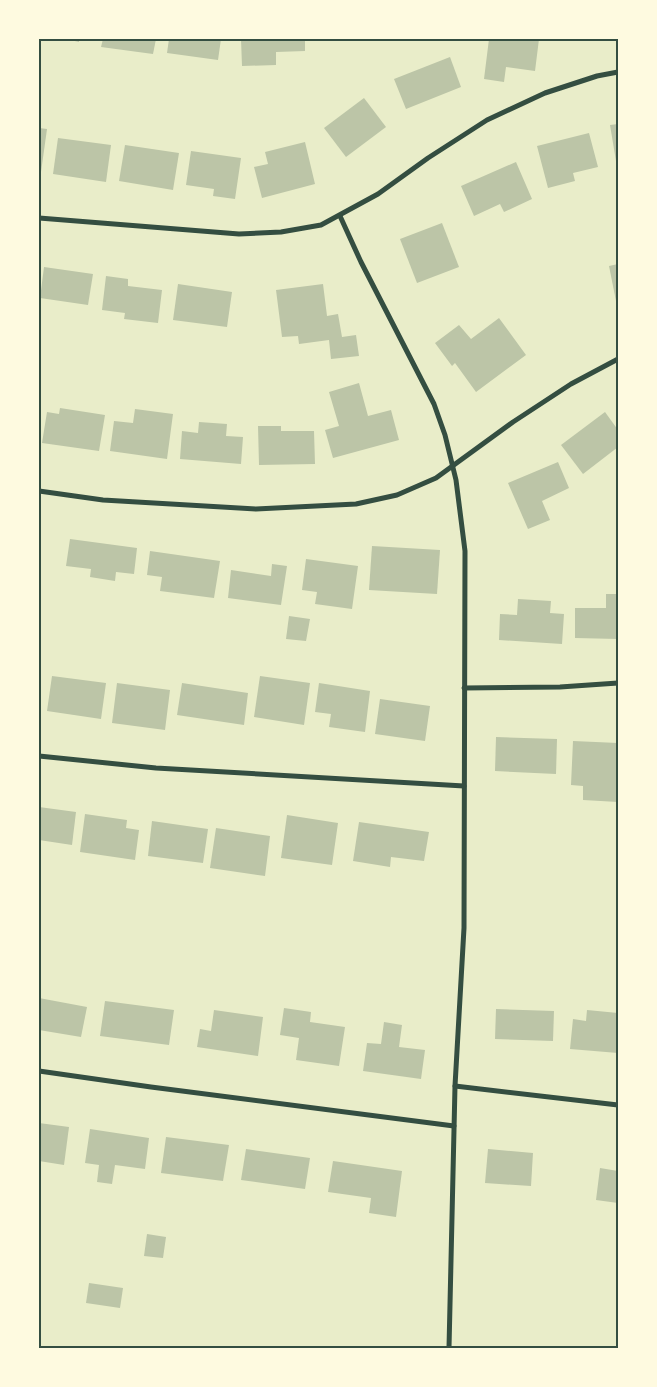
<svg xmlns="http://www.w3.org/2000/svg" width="657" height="1387" font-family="'Fira Sans',sans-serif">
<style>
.building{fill:#bcc5a7}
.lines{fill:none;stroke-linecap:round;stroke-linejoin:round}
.minor{stroke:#344e41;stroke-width:5}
.neatline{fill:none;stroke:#344e41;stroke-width:2}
</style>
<rect width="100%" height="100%" fill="#e9edc9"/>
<g class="building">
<path d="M66,39H79V42Z"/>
<path d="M103,39H156L153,54L101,47Z"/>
<path d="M169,39H221L218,60L167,53Z"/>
<path d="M241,39H305V51L276,52V65L242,66Z"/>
<path d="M489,39H539L535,71L506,67L504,82L484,79Z"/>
<path d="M450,57L461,87L406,109L394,79Z"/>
<path d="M364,98L386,127L346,157L324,128Z"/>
<path d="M618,124V161H616L610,125Z"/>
<path d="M39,128L47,129L41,172H39Z"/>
<path d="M589,133L598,167L573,173L575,181L548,188L537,146Z"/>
<path d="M58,138L111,145L106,182L53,174Z"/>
<path d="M305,142L315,184L262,198L254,167L268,164L265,152Z"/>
<path d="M125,145L179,153L173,190L119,181Z"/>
<path d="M191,151L241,158L235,199L213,196L214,189L186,185Z"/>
<path d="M516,162L532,199L504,212L500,204L474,216L461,186Z"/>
<path d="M442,223L459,267L417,283L400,239Z"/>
<path d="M618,264V300L616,301L609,266Z"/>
<path d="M44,267L93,274L88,305L40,298Z"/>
<path d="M106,276L128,279V286L162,290L158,323L124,319L125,313L102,310Z"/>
<path d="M178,284L232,292L227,327L173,320Z"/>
<path d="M323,284L327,316L338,314L342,337L356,335L359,356L331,359L329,340L299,344L298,336L282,337L276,290Z"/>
<path d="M499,318L526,355L476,392L455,363L452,366L435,343L459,325L471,339Z"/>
<path d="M359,383L368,416L391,410L399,440L333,458L325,430L339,426L329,392Z"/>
<path d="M60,408L105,415L99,451L42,443L47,412L59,414Z"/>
<path d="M135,409L173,414L167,459L110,451L114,421L133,423Z"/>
<path d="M605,412L618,430V447L583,474L561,445Z"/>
<path d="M199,422L227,424L226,436L243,437L241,464L180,459L182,431L198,433Z"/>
<path d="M258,426H281V431H314L315,464L259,465Z"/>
<path d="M558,462L569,488L542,501L550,520L528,529L508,483Z"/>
<path d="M70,539L137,548L134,574L116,572L115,581L90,577L91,569L66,566Z"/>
<path d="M372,546L440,550L437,594L369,590Z"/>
<path d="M150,551L220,561L214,598L160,591L162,577L147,575Z"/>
<path d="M306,559L358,566L352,609L315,604L317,592L302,590Z"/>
<path d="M272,564L287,566L281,605L228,598L231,570L271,576Z"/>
<path d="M606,594H618V639L575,638V608H606Z"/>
<path d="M518,599L551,601L550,613L564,614L562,644L499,640L500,614L517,615Z"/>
<path d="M289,616L310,619L306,641L286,639Z"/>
<path d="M52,676L106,683L101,719L47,711Z"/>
<path d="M260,676L310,683L304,725L254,717Z"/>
<path d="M117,683L170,690L165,730L112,723Z"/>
<path d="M182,683L248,693L244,725L177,715Z"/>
<path d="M319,683L370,691L365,732L329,727L331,714L315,712Z"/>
<path d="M380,699L430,706L425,741L375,734Z"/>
<path d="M496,737L557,739L556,774L495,771Z"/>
<path d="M573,741L618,743V802L583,800V786L571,785Z"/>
<path d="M39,807L76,812L72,845L39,840Z"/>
<path d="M85,814L127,820L126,828L139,830L135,860L80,852Z"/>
<path d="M287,815L338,823L332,865L281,858Z"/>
<path d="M152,821L208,829L203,863L148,856Z"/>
<path d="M359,822L429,832L424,861L391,857L390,867L353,861Z"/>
<path d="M216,828L270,836L265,876L210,868Z"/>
<path d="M39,998L87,1007L81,1037L39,1030Z"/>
<path d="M105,1001L174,1010L169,1045L100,1036Z"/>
<path d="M284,1008L311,1012L310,1022L345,1027L339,1066L296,1060L299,1038L280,1035Z"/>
<path d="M496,1009L554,1011L553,1041L495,1039Z"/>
<path d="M214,1010L263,1017L258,1056L197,1047L200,1029L211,1031Z"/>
<path d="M587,1010L618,1013V1053L570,1049L573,1019L586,1021Z"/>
<path d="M384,1022L402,1025L399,1047L425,1050L421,1079L363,1071L367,1043L381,1044Z"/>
<path d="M39,1123L69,1127L64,1165L39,1161Z"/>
<path d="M90,1129L149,1138L145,1169L115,1165L112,1184L97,1182L99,1165L85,1163Z"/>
<path d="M166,1137L229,1145L223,1181L161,1173Z"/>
<path d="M246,1149L310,1158L305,1189L241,1180Z"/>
<path d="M488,1149L533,1153L531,1186L485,1183Z"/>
<path d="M333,1161L402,1171L396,1217L369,1213L371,1198L328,1192Z"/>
<path d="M600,1168L618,1171V1203L596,1200Z"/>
<path d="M147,1234L166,1237L163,1258L144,1256Z"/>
<path d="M89,1283L123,1288L120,1308L86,1303Z"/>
</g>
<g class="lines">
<g class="minor">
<path d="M340,216L361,262L434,404L445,435L456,480L465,551L464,928L455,1086L449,1348"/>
<path d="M39,218L239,234L281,232L321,225L378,194L428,158L487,120L545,93L597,76L618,72"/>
<path d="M39,491L103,500L256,509L356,504L397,495L436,478L513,422L571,384L618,359"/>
<path d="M464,688L560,687L618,683"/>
<path d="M39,756L156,768L464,786"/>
<path d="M39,1071L151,1087L454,1126"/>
<path d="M455,1086L618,1105"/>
</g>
</g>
<rect width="657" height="1387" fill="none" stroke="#fefae0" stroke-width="80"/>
<rect x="40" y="40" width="577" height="1307" class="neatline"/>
</svg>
